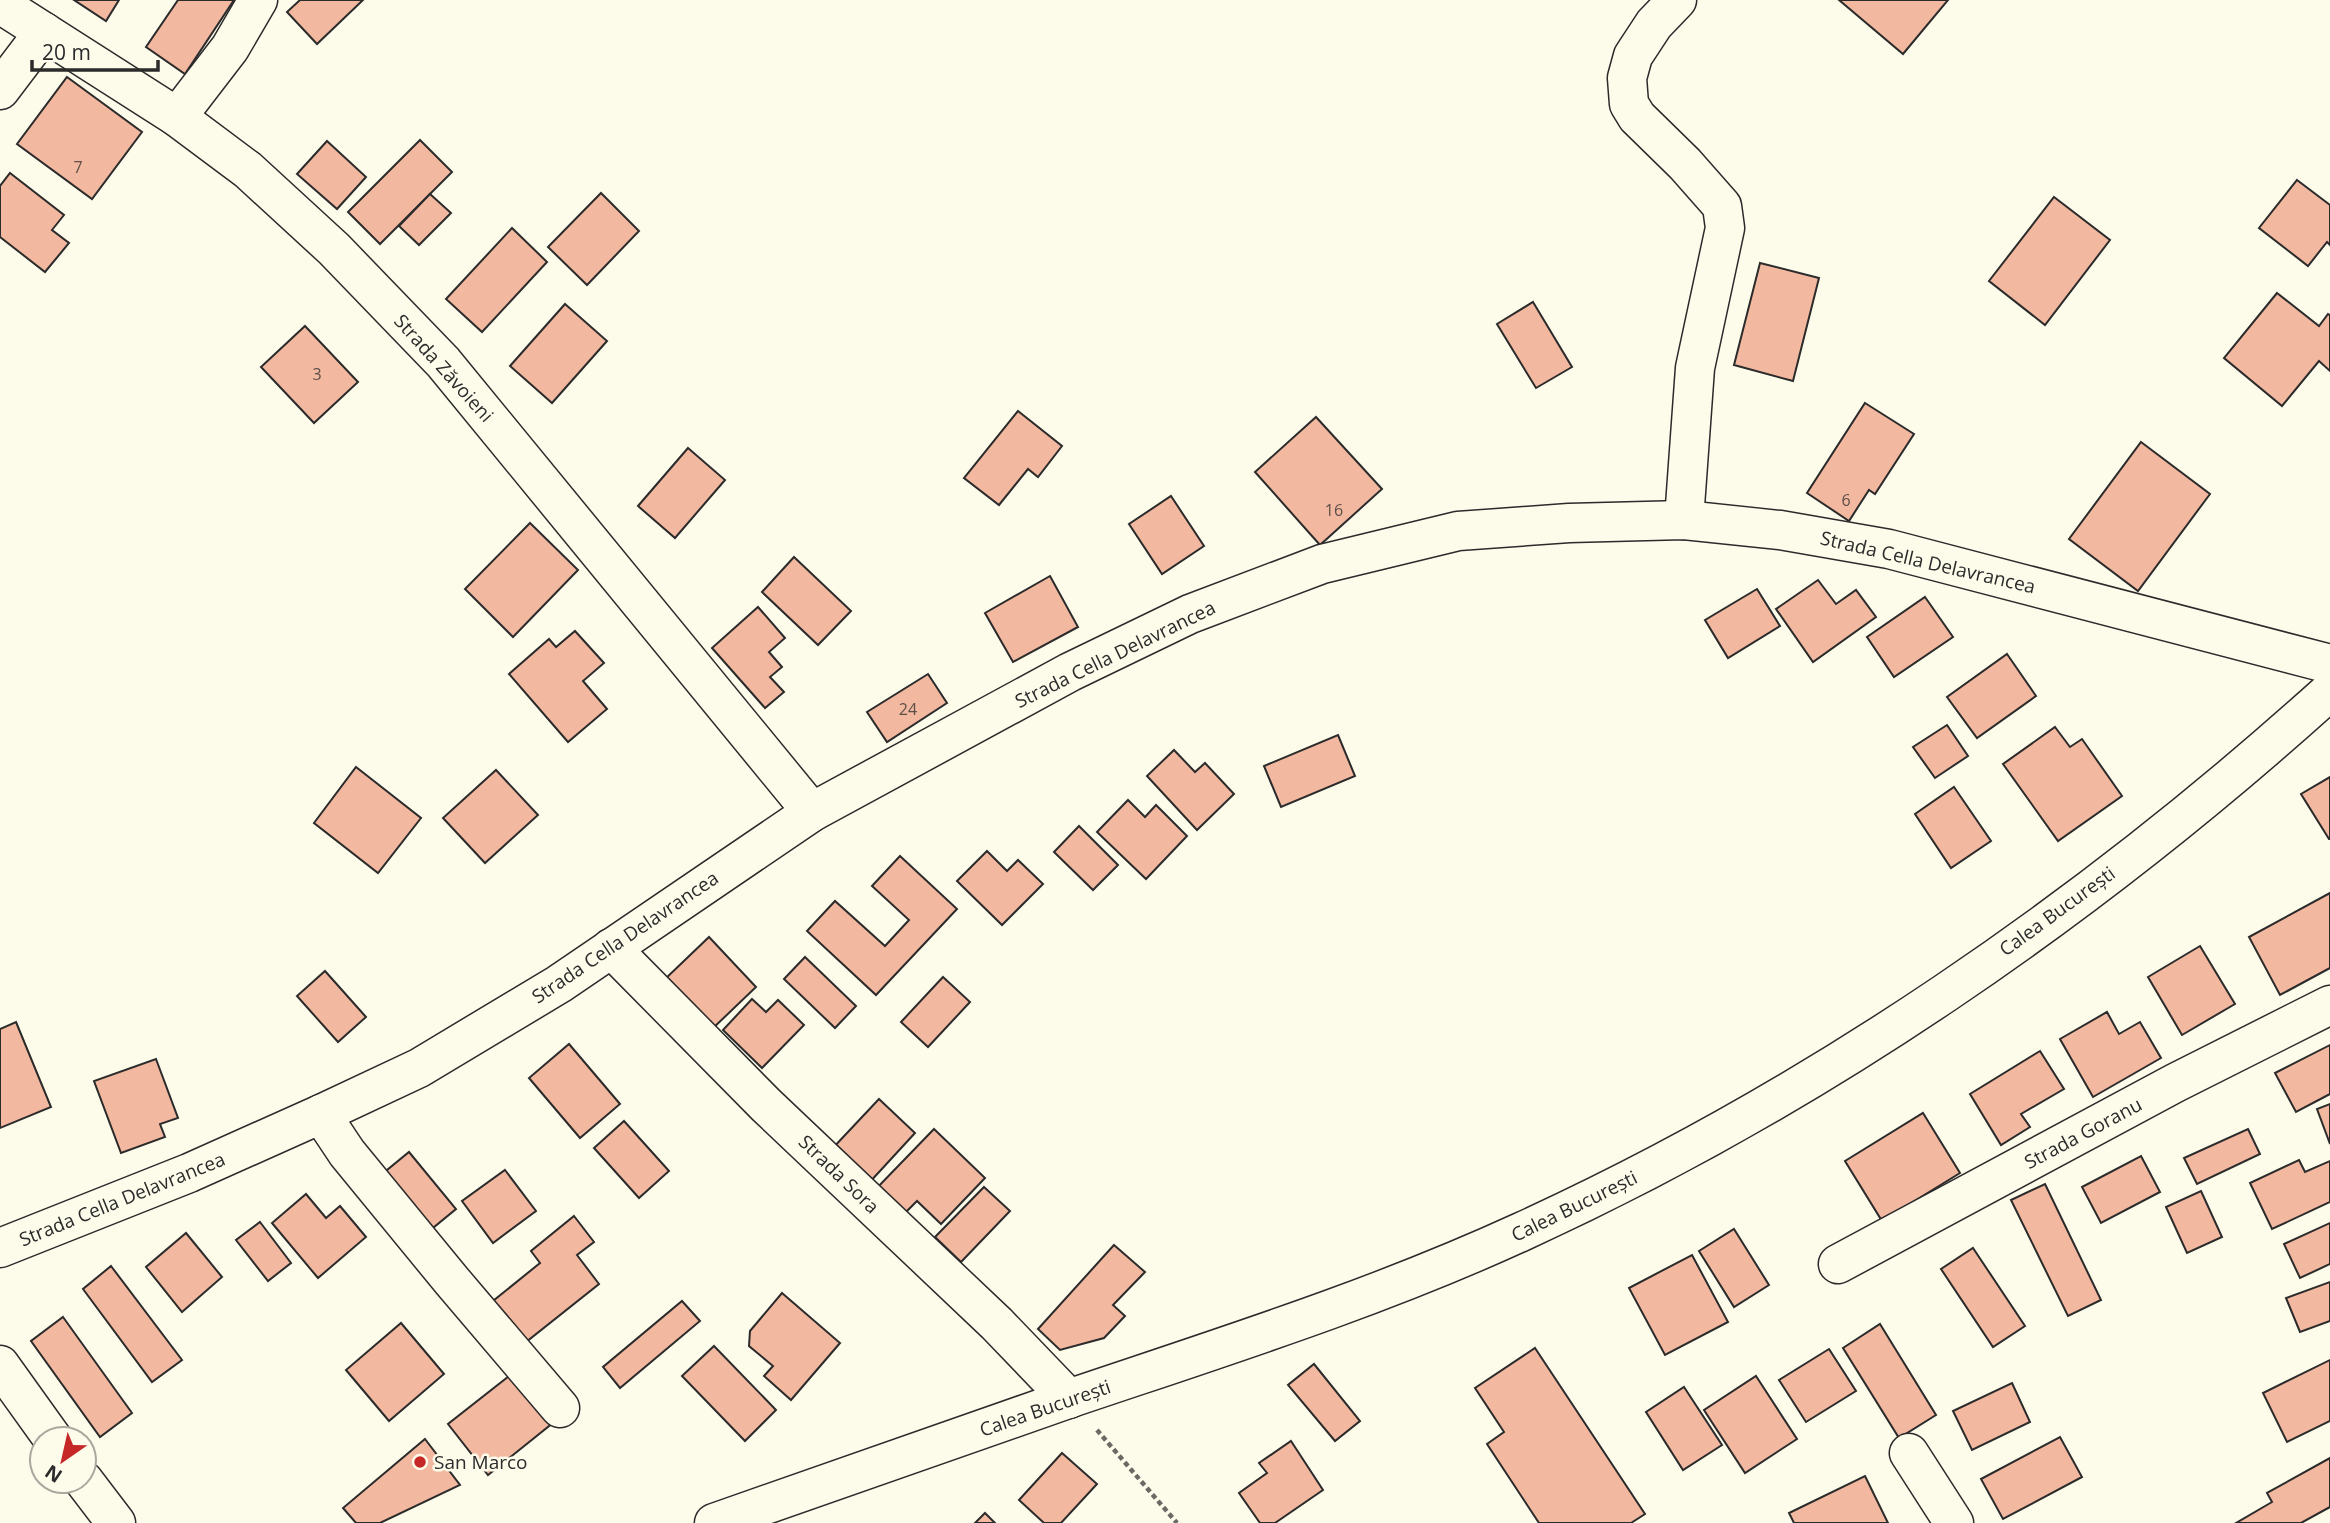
<svg xmlns="http://www.w3.org/2000/svg" width="2330" height="1523" font-family="'Open Sans',sans-serif">
<style>
.building{fill:#f2b8a0;stroke:#2b2b2b;stroke-width:2}
.lines{fill:none;stroke-linecap:round;stroke-linejoin:round}
.minor-casing{stroke:#2b2b2b;stroke-width:41}
.trunk-casing{stroke:#2b2b2b;stroke-width:41}
.path{stroke:#6a6964;stroke-width:4.5;stroke-dasharray:5 3.5;stroke-linecap:butt}
.minor{stroke:#fdfbea;stroke-width:38}
.trunk{stroke:#fdfbea;stroke-width:38}
.poi-dot{fill:#c62828;stroke:#fdfbea;stroke-width:2.5}
.labels{text-anchor:middle;stroke-width:5;stroke-linejoin:round;paint-order:stroke}
.number-label{font-size:16px;fill:#5d4e48}
.street-label{font-size:19px;fill:#2b2b2b;stroke:#fdfbea}
.poi-label{font-size:19px;fill:#2b2b2b;stroke:#fdfbea;text-anchor:start}
</style>
<rect width="100%" height="100%" fill="#fdfbea"/>
<g class="building">
<path d="M74,0H119L106,21Z"/>
<path d="M178,0H234L185,74L146,47Z"/>
<path d="M300,0H363L317,44L287,12Z"/>
<path d="M1839,0H1948L1903,54Z"/>
<path d="M67,77L142,132L92,199L17,144Z"/>
<path d="M420,140L452,172L380,244L348,212Z"/>
<path d="M327,141L366,177L337,209L297,174Z"/>
<path d="M10,173L64,215L52,230L69,243L45,272L0,237V186Z"/>
<path d="M2297,180L2330,205V245L2327,242L2308,266L2259,228Z"/>
<path d="M601,193L639,231L587,285L548,247Z"/>
<path d="M430,194L451,213L419,245L399,226Z"/>
<path d="M2054,197L2110,240L2045,325L1989,281Z"/>
<path d="M512,228L547,262L482,332L446,299Z"/>
<path d="M1760,263L1819,278L1793,381L1734,365Z"/>
<path d="M2277,293L2319,326L2328,314L2330,315V371L2319,361L2282,406L2224,358Z"/>
<path d="M1533,302L1572,367L1536,388L1497,324Z"/>
<path d="M565,304L607,341L552,403L510,366Z"/>
<path d="M305,326L358,382L314,423L261,367Z"/>
<path d="M1865,403L1914,434L1875,494L1869,490L1849,521L1807,493Z"/>
<path d="M1018,411L1062,446L1038,477L1028,469L999,505L964,478Z"/>
<path d="M1316,417L1382,489L1320,545L1255,472Z"/>
<path d="M2141,442L2210,494L2138,591L2069,539Z"/>
<path d="M688,448L725,480L675,538L638,506Z"/>
<path d="M1171,496L1204,546L1162,574L1129,524Z"/>
<path d="M530,523L578,570L513,637L465,589Z"/>
<path d="M794,557L851,611L818,645L762,592Z"/>
<path d="M1050,576L1078,627L1013,662L985,613Z"/>
<path d="M1818,580L1836,604L1856,590L1876,617L1813,662L1776,609Z"/>
<path d="M1757,589L1780,626L1728,658L1705,620Z"/>
<path d="M1925,597L1953,637L1894,677L1867,637Z"/>
<path d="M758,607L785,638L769,652L782,667L770,677L784,692L765,708L712,648Z"/>
<path d="M575,631L604,663L583,681L607,709L568,742L509,674L549,639L556,647Z"/>
<path d="M2007,654L2036,696L1977,738L1947,697Z"/>
<path d="M928,674L947,703L887,742L867,712Z"/>
<path d="M1947,725L1968,756L1935,778L1913,747Z"/>
<path d="M2055,727L2070,747L2082,739L2122,796L2058,841L2003,764Z"/>
<path d="M1338,735L1355,776L1281,807L1264,766Z"/>
<path d="M1174,750L1195,772L1205,763L1234,794L1197,830L1147,776Z"/>
<path d="M356,767L421,818L378,873L314,823Z"/>
<path d="M496,770L538,815L485,863L443,818Z"/>
<path d="M2330,777V839H2329L2301,794Z"/>
<path d="M1954,787L1991,841L1951,868L1915,814Z"/>
<path d="M1128,800L1145,817L1156,805L1187,836L1146,879L1097,832Z"/>
<path d="M1079,826L1118,865L1093,890L1054,852Z"/>
<path d="M987,851L1007,871L1018,860L1043,884L1002,925L957,881Z"/>
<path d="M900,856L957,909L876,995L807,931L835,901L885,946L909,920L872,886Z"/>
<path d="M2330,893V968L2280,995L2249,937Z"/>
<path d="M709,937L756,987L710,1031L663,981Z"/>
<path d="M2200,946L2235,1004L2182,1035L2148,977Z"/>
<path d="M805,957L856,1006L835,1028L784,979Z"/>
<path d="M325,971L366,1017L338,1042L297,996Z"/>
<path d="M943,977L970,1002L928,1047L901,1022Z"/>
<path d="M752,999L766,1012L778,1000L804,1025L762,1068L723,1030Z"/>
<path d="M2107,1012L2119,1034L2140,1022L2161,1058L2093,1097L2060,1039Z"/>
<path d="M16,1022L51,1107L0,1128V1029Z"/>
<path d="M569,1044L620,1104L580,1138L529,1078Z"/>
<path d="M2330,1045V1094L2296,1112L2275,1073Z"/>
<path d="M2040,1051L2064,1089L2021,1114L2030,1127L2001,1145L1970,1094Z"/>
<path d="M156,1059L178,1118L160,1124L165,1137L121,1153L94,1081Z"/>
<path d="M879,1099L915,1133L868,1184L831,1150Z"/>
<path d="M2330,1104V1144L2317,1109Z"/>
<path d="M1923,1113L1960,1173L1882,1221L1845,1161Z"/>
<path d="M624,1121L669,1171L639,1198L594,1148Z"/>
<path d="M934,1129L985,1178L941,1224L917,1201L900,1218L873,1192Z"/>
<path d="M2248,1129L2260,1154L2197,1184L2184,1158Z"/>
<path d="M409,1152L456,1209L428,1232L381,1175Z"/>
<path d="M2141,1156L2160,1192L2101,1223L2082,1187Z"/>
<path d="M2299,1160L2305,1172L2330,1161V1202L2272,1229L2250,1183Z"/>
<path d="M505,1170L536,1211L493,1243L462,1201Z"/>
<path d="M2045,1184L2101,1300L2068,1316L2011,1200Z"/>
<path d="M984,1187L1010,1211L961,1262L935,1237Z"/>
<path d="M2201,1191L2222,1237L2187,1253L2166,1207Z"/>
<path d="M306,1194L326,1218L340,1206L366,1237L318,1278L272,1223Z"/>
<path d="M574,1216L594,1242L577,1255L599,1284L526,1342L493,1301L540,1263L531,1251Z"/>
<path d="M260,1222L291,1263L268,1281L236,1240Z"/>
<path d="M2330,1223V1264L2300,1278L2284,1244Z"/>
<path d="M1734,1229L1769,1285L1734,1307L1699,1251Z"/>
<path d="M186,1233L222,1277L182,1312L146,1267Z"/>
<path d="M1114,1245L1145,1272L1113,1305L1125,1316L1104,1338L1060,1350L1038,1329Z"/>
<path d="M1973,1248L2025,1326L1993,1347L1941,1269Z"/>
<path d="M1692,1255L1728,1322L1665,1355L1629,1288Z"/>
<path d="M111,1266L182,1360L152,1382L83,1289Z"/>
<path d="M2330,1282V1321L2300,1332L2286,1298Z"/>
<path d="M782,1293L840,1343L791,1400L764,1376L773,1366L749,1346L750,1331Z"/>
<path d="M682,1301L700,1321L620,1388L603,1367Z"/>
<path d="M63,1317L132,1413L100,1437L31,1341Z"/>
<path d="M401,1323L444,1374L389,1421L346,1370Z"/>
<path d="M1880,1324L1936,1415L1899,1438L1843,1348Z"/>
<path d="M714,1346L776,1410L745,1441L682,1376Z"/>
<path d="M1535,1348L1645,1514L1631,1523H1539L1487,1444L1504,1432L1475,1388Z"/>
<path d="M1829,1349L1856,1391L1806,1422L1779,1380Z"/>
<path d="M2330,1360V1421L2287,1442L2263,1393Z"/>
<path d="M1314,1364L1360,1421L1335,1441L1288,1385Z"/>
<path d="M514,1372L554,1422L488,1475L448,1424Z"/>
<path d="M1756,1376L1797,1439L1745,1473L1704,1410Z"/>
<path d="M2012,1383L2030,1422L1972,1450L1953,1411Z"/>
<path d="M1684,1387L1722,1445L1683,1470L1646,1412Z"/>
<path d="M2060,1437L2082,1477L2003,1519L1981,1479Z"/>
<path d="M425,1439L460,1485L380,1523H356L343,1508Z"/>
<path d="M1291,1441L1323,1490L1275,1523H1260L1239,1493L1267,1473L1259,1463Z"/>
<path d="M1062,1453L1097,1484L1061,1523H1044L1019,1500Z"/>
<path d="M2330,1458V1507L2301,1523H2236L2272,1502L2267,1493Z"/>
<path d="M1865,1476L1888,1523H1794L1789,1513Z"/>
<path d="M985,1513L995,1523H975Z"/>
</g>
<g class="lines">
<defs>
<g id="minor">
<path d="M1677,0L1654,24L1633,56L1627,78L1629,104L1637,117L1685,164L1722,206L1725,228L1695,368L1684,520"/>
<path d="M0,4L177,117L248,170L334,249L443,362L812,812"/>
<path d="M0,90L44,32"/>
<path d="M177,117L230,48L258,0"/>
<path d="M611,948L766,1105L997,1324L1069,1399"/>
<path d="M321,1114L347,1153L452,1281L560,1408"/>
<path d="M0,1248L189,1173L321,1114L419,1068L559,984L812,812L1070,672L1190,614L1322,564L1458,531L1569,523L1684,520L1780,530L1889,549L2330,664"/>
<path d="M1838,1264L2175,1083L2330,1005"/>
<path d="M0,1365L53,1439"/>
<path d="M1909,1453L1954,1523"/>
<path d="M84,1481L116,1523"/>
</g>
<path id="trunk" d="M714,1523C833,1481 952,1439 1071,1398C1222,1347 1375,1299 1521,1232C1815,1098 2090,908 2330,691"/>
</defs>
<use href="#minor" class="minor-casing"/>
<use href="#trunk" class="trunk-casing"/>
<path class="path" d="M1097,1430L1177,1523"/>
<use href="#minor" class="minor"/>
<use href="#trunk" class="trunk"/>
</g>
<circle class="poi-dot" cx="420" cy="1462" r="7"/>
<g class="labels">
<g class="number-label">
<text x="78" y="173">7</text>
<text x="317" y="380">3</text>
<text x="1846" y="506">6</text>
<text x="1334" y="516">16</text>
<text x="908" y="715">24</text>
</g>
<g class="street-label">
<text transform="translate(444 368) rotate(48)" y="7">Strada Zăvoieni</text>
<text transform="translate(1928 562) rotate(13)" y="7">Strada Cella Delavrancea</text>
<text transform="translate(1115 654) rotate(-26)" y="7">Strada Cella Delavrancea</text>
<text transform="translate(2057 911) rotate(-36)" y="7">Calea București</text>
<text transform="translate(625 937) rotate(-34)" y="7">Strada Cella Delavrancea</text>
<text transform="translate(2083 1133) rotate(-28)" y="7">Strada Goranu</text>
<text transform="translate(839 1174) rotate(44)" y="7">Strada Sora</text>
<text transform="translate(122 1199) rotate(-22)" y="7">Strada Cella Delavrancea</text>
<text transform="translate(1574 1206) rotate(-26)" y="7">Calea București</text>
<text transform="translate(1045 1408) rotate(-19)" y="7">Calea București</text>
</g>
<g class="poi-label">
<text x="434" y="1469">San Marco</text>
</g>
</g>
<g transform="translate(63 1460) rotate(214)"><circle r="33" fill="#fdfbea" stroke="#a9a89e" stroke-width="2"/>
<path d="M0-5L12 26L0 18L-12 26Z" fill="#c62828"/>
<text y="-10" font-size="19" font-weight="bold" text-anchor="middle" fill="#2b2b2b">N</text>
</g>
<path d="M32 60v10h126v-10" fill="none" stroke="#2b2b2b" stroke-width="3.5"/>
<text x="42" y="60" font-size="21" fill="#2b2b2b" stroke="#fdfbea" stroke-width="5" paint-order="stroke">20 m</text>
</svg>
